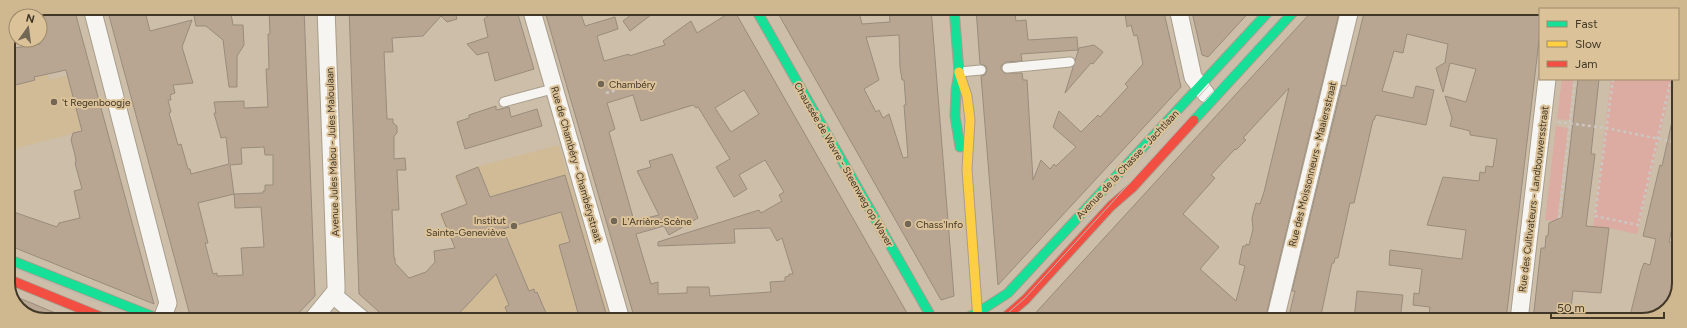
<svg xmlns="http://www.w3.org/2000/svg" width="1687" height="328" font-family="Figtree,sans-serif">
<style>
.built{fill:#d0bb96}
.green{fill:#dcaba1}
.building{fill:#b8a693;stroke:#998c7d;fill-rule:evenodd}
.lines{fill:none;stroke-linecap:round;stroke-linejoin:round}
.lane-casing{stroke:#a99e8c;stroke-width:11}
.street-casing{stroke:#a99e8c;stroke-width:19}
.fast-casing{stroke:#a99e8c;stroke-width:11}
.slow-casing{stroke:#a99e8c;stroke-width:11}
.jam-casing{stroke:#a99e8c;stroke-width:11}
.path{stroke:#ccc7c1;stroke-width:2.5;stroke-dasharray:3 3;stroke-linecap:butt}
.lane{stroke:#f7f5f2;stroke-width:9}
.street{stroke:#f7f5f2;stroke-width:17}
.fast{stroke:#16e098;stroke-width:9}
.slow{stroke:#ffcf43;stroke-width:9}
.jam{stroke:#f24e42;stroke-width:9}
.tram{stroke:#bebbb6;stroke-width:1}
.poi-dot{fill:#726654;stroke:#dbc299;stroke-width:1.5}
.labels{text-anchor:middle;stroke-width:4;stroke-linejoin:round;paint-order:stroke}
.poi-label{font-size:10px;fill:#413726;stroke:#dbc299;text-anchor:start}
.street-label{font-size:10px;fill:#413726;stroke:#dbc299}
.rim{fill:none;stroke:#413726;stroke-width:2}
</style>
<rect width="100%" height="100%" fill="#ccbea8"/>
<g class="built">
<path d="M26,46L28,56L47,69L49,80L91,70L105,125L14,149L12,147L8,155V48Z"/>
<path d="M559,145L610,320L439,319L465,270L439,214L466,205L454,176L479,166Z"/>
</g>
<g class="green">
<path d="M1562,79H1573L1569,120L1557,119Z"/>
<path d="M1611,79H1673L1637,234L1609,228L1593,227Z"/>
<path d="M1556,126L1568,128L1557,222L1545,220Z"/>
</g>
<g class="building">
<path d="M45,8H74L154,304L8,245V210L57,227L59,223L80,218L74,191L82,189L75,163L76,162L75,155L71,140L73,133L82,131L66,70L34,77L35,80L8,87V49L40,44V10Z"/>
<path d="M107,8H144L150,31L192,20L182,47L193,83L173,85L175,93L170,95L171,100H168L171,112L169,113L178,145L181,144L188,169H190L191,174L229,164L226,137L221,138L214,113H216L214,102L244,101V108L268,107L266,69H269L268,34H270L269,8H304L315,296L293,319H191ZM264,147L265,155H273V185H265V191H263V193L234,194L235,208L261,207L264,247L241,248L243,275L217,276V273L213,274L205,243H208L198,203L234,194L230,165L242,164L241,148Z"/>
<path d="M212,8H230L233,25H243L244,45L237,56V87H229L223,40L206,26H196L193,11Z"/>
<path d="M349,8H454L457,19L447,22L441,16L423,36L392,38L393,52H384L387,119H393V123L397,126V133L394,136V159L405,158L406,170H397L399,210H392L394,258H395V263L409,278L426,272L435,262L434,251L455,248L441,214L467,204L456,176L478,167L490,197L565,175L608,320H580L559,245L570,242L561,212L503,229L529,291L534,289L535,293L537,292L549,320H510L505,307L509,305L496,274L453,320L387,319L359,294Z"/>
<path d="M484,8H516L534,69L495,81L488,52L477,55L467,44L488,37L484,19L488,16Z"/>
<path d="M544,8H579L585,26L615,17L618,29L597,36L604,61L629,54V56L665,45L663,41L691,21L697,33L734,10L911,320H635ZM744,90L759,114L731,132L715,108ZM633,95L641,121L693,105L696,108L698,107L730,159L716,167L734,197L747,189L739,175L765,160L784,192L779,195L782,201L761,213L759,210L658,242V246L735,243L734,229L770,228L777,241L782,238L793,274H789V276L785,277V281L770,282L771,292L710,296L709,287H687V293L658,294V282L651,284L636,234L664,226L669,235L698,218L672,154L649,161L651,167L637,171L659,215L634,221L609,132L615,129L607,103Z"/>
<path d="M640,8H660L630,31L623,21Z"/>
<path d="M775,8H858L862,24L890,22L889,8H931L954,296L941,300ZM899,35L900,67L902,80H904L905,93L906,105H904L908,157L903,158L889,114L883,118L879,110L876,112L864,89L879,80L866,37Z"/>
<path d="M976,8H1014L1016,21L1026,20L1028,40L1077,37L1078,50L1021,54L1022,61L1006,62L1001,66V69L1004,73H1022L1023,80H1027L1033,180L1041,160L1050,169L1054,164L1056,166L1076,147L1053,127L1059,111L1081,132L1098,115L1100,117L1128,87L1125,84L1143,64L1137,35L1134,36L1131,25L1127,27L1124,8H1163L1181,87L998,285L981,76L985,75L987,70L986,66L980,64Z"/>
<path d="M1191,8H1253L1208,57L1202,55Z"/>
<path d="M1314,9H1340L1265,320H1029ZM1289,88L1264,192L1260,204L1256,203L1252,218L1253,229L1249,245L1246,244V246H1243L1242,249L1239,264L1245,266L1236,301L1200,269L1219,247L1183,214L1215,178L1211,175L1235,149L1236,150L1246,140L1243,138Z"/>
<path d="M1365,9H1540V32L1506,320H1474V317L1449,315V320H1428L1430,307L1413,305L1414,293L1419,294L1422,269L1389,265L1390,250L1462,259L1466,230L1427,225L1443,177L1479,181L1480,172L1485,173L1486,166L1493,167L1497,139L1470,135V131L1450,126L1452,118L1445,96L1466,102L1476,69L1450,63L1443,92L1436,68L1446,62H1445L1448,44L1407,34L1403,53L1394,51L1382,91L1413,98L1416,86L1434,90L1426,125L1376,115L1374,120H1373L1354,203H1350L1338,258H1335L1334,263H1332L1320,320H1288L1295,291H1292L1342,85L1346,86Z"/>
<path d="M1094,45L1103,52L1093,64L1091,63L1065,93L1079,48Z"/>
<path d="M1578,79H1599L1591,154H1595L1586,226L1609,228L1601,293L1573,291L1570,317L1568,316L1567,320H1533L1541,248H1545L1546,236H1548L1549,223L1562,217Z"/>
<path d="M496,106V110L509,107L511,117L537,109L542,126L465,149L457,122L469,118V115Z"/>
<path d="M1673,117H1679L1678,199L1669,242L1678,244V272L1672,302L1666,311L1642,320H1629L1641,271L1644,263L1650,265L1656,239L1643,236L1660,165L1662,166Z"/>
<path d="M1357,291L1403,295L1400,320H1354Z"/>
<path d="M12,295L70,319H38L19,309Z"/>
</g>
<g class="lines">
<defs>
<g id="lane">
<path d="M1007,68L1070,62"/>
<path d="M959,72L981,70"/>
<path d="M504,102L556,88"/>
</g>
<g id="street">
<path d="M92,8L168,303L162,319"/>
<path d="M531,8L621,320"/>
<path d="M1178,8L1193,77L1206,94"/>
<path d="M333,295L362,319"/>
<path d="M313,319L336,291V285L326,8"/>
<path d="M1275,320L1350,9"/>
<path d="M1519,320L1547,79"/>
</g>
<g id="fast">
<path d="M755,8L933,320"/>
<path d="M954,8L959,72L956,90L955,116L960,147"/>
<path d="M1194,120L1296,9"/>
<path d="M8,259L159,319"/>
<path d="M963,320L977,313L1008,293L1271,9"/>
</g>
<path id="slow" d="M959,72L967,96L970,120L967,169L978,320"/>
<g id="jam">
<path d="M8,279L106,319"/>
<path d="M1002,320L1026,299L1111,206L1133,187L1194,120"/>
</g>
</defs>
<use href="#lane" class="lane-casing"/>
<use href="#street" class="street-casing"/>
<use href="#fast" class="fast-casing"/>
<use href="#slow" class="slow-casing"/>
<use href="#jam" class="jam-casing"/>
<g class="path">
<path d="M1678,51L1679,49"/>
<path d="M1613,79L1595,216L1638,225L1671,79"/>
<path d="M606,93L617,90L615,82"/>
<path d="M1558,122L1606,128L1679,143"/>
<path d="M1559,218L1575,79"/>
<path d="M1673,238L1678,213"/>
</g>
<use href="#lane" class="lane"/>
<use href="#street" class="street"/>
<use href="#fast" class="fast"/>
<use href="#slow" class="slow"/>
<use href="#jam" class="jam"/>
<g class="tram">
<path d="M8,266L139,319"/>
<path d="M987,320L1005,307L1019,293L1279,9"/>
<path d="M1000,320L1025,298L1288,9"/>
</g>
</g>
<g class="poi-dot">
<circle cx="601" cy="84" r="4"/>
<circle cx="54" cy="102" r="4"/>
<circle cx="614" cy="221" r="4"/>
<circle cx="908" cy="224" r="4"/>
<circle cx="514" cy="226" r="4"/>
</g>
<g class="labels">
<g class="poi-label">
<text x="609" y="88">Chambéry</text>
<text x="62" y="106">'t Regenboogje</text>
<text x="506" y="224" text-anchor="end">Institut<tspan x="506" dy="12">Sainte-Geneviève</tspan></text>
<text x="622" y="225">L'Arrière-Scène</text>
<text x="916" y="228">Chass'Info</text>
</g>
<g class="street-label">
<text transform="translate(332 152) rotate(-92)" y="4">Avenue Jules Malou - Jules Maloulaan</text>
<text transform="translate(577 164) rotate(74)" y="4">Rue de Chambéry - Chambérystraat</text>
<text transform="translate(844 164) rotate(60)" y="4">Chaussée de Wavre - Steenweg op Waver</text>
<text transform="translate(1127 164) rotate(-47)" y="4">Avenue de la Chasse - Jachtlaan</text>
<text transform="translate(1312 164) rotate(-76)" y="4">Rue des Moissonneurs - Maaiersstraat</text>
<text transform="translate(1533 199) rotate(-83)" y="4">Rue des Cultivateurs - Landbouwersstraat</text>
</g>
</g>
<path d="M0 0H1687V328H0ZM45 15H1642A30 30 0 0 1 1672 45V283A30 30 0 0 1 1642 313H45A30 30 0 0 1 15 283V45A30 30 0 0 1 45 15Z" fill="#cfb790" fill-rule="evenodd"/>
<path class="rim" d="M45 15H1642A30 30 0 0 1 1672 45V283A30 30 0 0 1 1642 313H45A30 30 0 0 1 15 283V45A30 30 0 0 1 45 15Z"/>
<rect x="1539" y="8" width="140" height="72" fill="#dbc299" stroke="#9d8a6b"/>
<rect x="1547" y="21" width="20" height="6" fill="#16e098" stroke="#9d8a6b"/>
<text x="1575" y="28" font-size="12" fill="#413726">Fast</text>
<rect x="1547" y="41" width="20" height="6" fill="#ffcf43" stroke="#9d8a6b"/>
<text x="1575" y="48" font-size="12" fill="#413726">Slow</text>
<rect x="1547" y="61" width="20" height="6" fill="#f24e42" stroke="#9d8a6b"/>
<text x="1575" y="68" font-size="12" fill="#413726">Jam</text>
<g transform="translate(28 28) rotate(14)"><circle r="19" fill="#dbc299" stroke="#9d8a6b"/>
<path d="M0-3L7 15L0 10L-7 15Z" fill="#726654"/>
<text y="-6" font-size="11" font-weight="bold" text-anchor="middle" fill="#413726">N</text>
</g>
<path d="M1551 312v6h113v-6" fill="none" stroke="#413726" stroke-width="2"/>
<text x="1557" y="312" font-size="12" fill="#413726" stroke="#dbc299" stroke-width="3" paint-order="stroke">50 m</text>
</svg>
